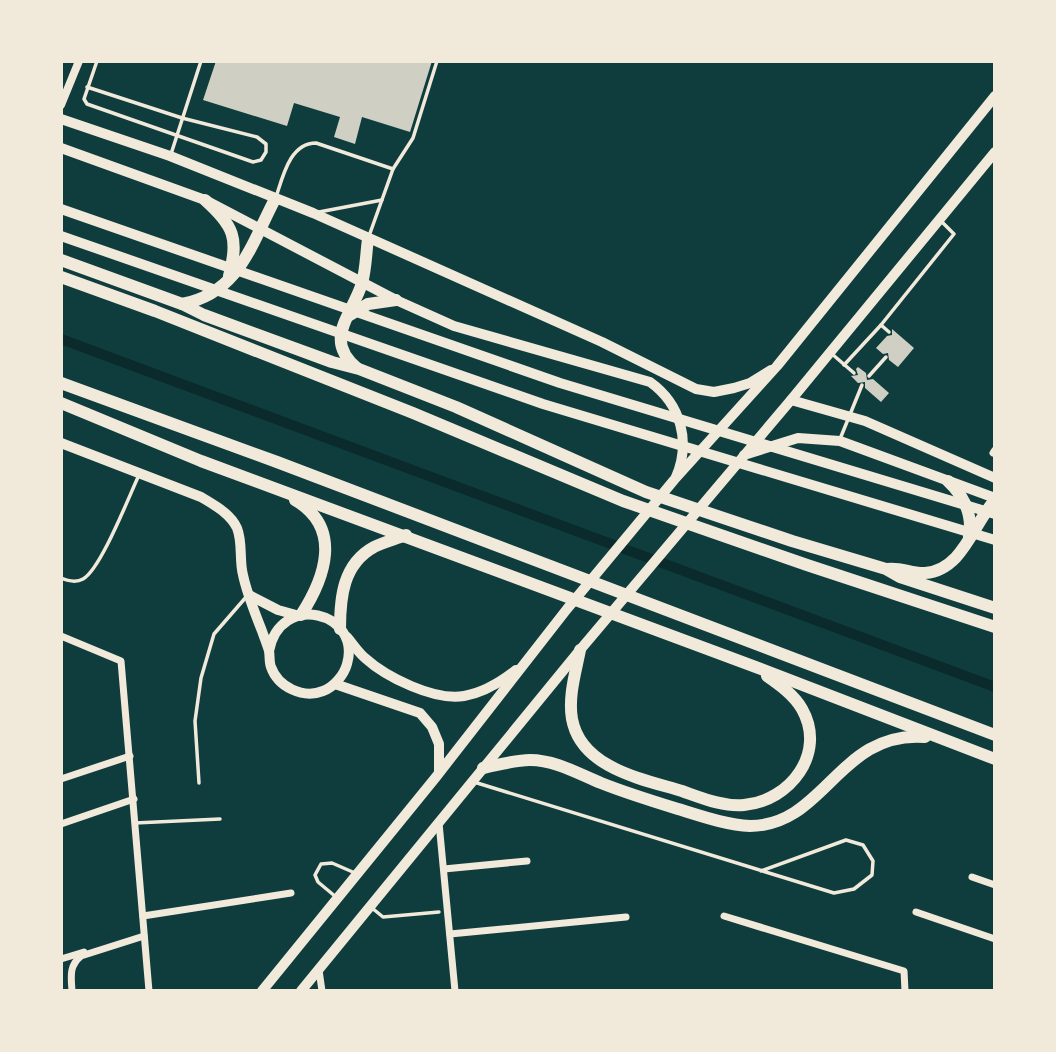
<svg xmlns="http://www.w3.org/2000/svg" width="1056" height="1052" font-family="Karla,sans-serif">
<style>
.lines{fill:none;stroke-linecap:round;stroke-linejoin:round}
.canal{stroke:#0a2a2b;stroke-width:10}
.building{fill:#cfcfc3}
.service{stroke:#f1e9da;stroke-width:3.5}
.minor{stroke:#f1e9da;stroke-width:7}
.tertiary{stroke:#f1e9da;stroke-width:8}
.secondary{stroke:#f1e9da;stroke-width:10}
.trunk{stroke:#f1e9da;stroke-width:10}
.motorway{stroke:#f1e9da;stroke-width:12}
</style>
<rect width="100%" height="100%" fill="#0f3d3e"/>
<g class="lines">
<path class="canal" d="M61,339L995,687"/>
</g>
<g class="building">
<path d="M216,61H432L410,132L362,117L355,144L334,137L340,117L294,103L287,126L203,100Z"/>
<path d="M892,329L914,348L898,367L889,360L888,353L883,354L876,348L887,336L892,335Z"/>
<path d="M858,367L866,373L867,380L873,379L889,393L881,402L865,388V382L858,383L851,376L858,375L856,369Z"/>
</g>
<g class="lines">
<g class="service">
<path d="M87,87L182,118L257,137L266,144V152L261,160L253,162L87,104L84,99L97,61"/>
<path d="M171,154L201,61"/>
<path d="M393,169L413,138L437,61"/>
<path d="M276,197C283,176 290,143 316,143L393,169L369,236"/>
<path d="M319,212L382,200"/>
<path d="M881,325L889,332"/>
<path d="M832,354L854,373"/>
<path d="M844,365L881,325L954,234L940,220"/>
<path d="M869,376L886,357"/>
<path d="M840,439L862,385"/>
<path d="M61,578C68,581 76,583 83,579C101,569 129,496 139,475"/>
<path d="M474,782L834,893L854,889L872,875L873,861L863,845L846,840L761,871"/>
<path d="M199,783L195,721L201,678L214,634L247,596"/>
<path d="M135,823L220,819"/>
<path d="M336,897L318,882L315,875L321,864L332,863L355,873"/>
<path d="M372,908L383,917L439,912"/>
</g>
<g class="minor">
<path d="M993,453L995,450"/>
<path d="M61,636L121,661L149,991"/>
<path d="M61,779L130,756"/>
<path d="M439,823L455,991"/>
<path d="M61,824L134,799"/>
<path d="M444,869L527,861"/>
<path d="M972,877L995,885"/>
<path d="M916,912L995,939"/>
<path d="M143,916L291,893"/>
<path d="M724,916L904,971L905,991"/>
<path d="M450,934L626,917"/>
<path d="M61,959L84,952"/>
<path d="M319,970L322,991"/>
<path d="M72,991C71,976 69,966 81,956L144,936"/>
</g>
<path class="tertiary" d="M61,105L79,61"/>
<g class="secondary">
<path d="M61,119L170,156L313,213L602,342L696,389L714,392L734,388L750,383L771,370"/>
<path d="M61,148L205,200L396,300L454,326L650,382C681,404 691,442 676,477"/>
<path d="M791,400L865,421L995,478"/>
<path d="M61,443L201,497C214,505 230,513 237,528C243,543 239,560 243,575C247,594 255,613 262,631C264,637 267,644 269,651C270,656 269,662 271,667C278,687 303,699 323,691C334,687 344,675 347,664C362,612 280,591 269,651"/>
<path d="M744,455L798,438L840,441L995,498"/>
<path d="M249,595L278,610L296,615"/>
<path d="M347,637C353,644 358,652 365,658C386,677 434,701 464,696C482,693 502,681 516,670"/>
<path d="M335,684L420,713L432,727L439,744V772"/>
</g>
<g class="trunk">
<path d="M61,209L560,383L995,514"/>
<path d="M61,236L543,404L995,540"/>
<path d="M262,991L436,777L567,609L674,480L777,366L995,96"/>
<path d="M301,991L580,650L791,400L995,152"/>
</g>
<g class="motorway">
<path d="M205,200C234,226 239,238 229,276"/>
<path d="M61,260L182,304L204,315L332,362L359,369L456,407L646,492L792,541L886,569L900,577L995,608"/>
<path d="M61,277L155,311L413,413L623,501L807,565L995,627"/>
<path d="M182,304C239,293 251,245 275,199"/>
<path d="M348,316L368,304L396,300"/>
<path d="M357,368C322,339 353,314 362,283C366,269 366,253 368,239"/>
<path d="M61,383L277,462L995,735"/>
<path d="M61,403L201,461L756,667L995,759"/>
<path d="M948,481C964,496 973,515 969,537"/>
<path d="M295,500C343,528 325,578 301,615"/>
<path d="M887,569C901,567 912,574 925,573C963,570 973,524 995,500"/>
<path d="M340,629C340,597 343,564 374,547C384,542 396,539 406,535"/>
<path d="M580,650C576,671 568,696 572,719C581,768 642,779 682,791C702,798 723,807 744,805C790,801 827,753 802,709C794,695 780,685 767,676"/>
<path d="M483,768C498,765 515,760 530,760C555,760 579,774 601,783C626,793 652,801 678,809C701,816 726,825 750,826C825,826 839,730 925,737"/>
</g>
</g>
<rect width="1056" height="1052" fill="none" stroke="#f1e9da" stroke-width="126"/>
</svg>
